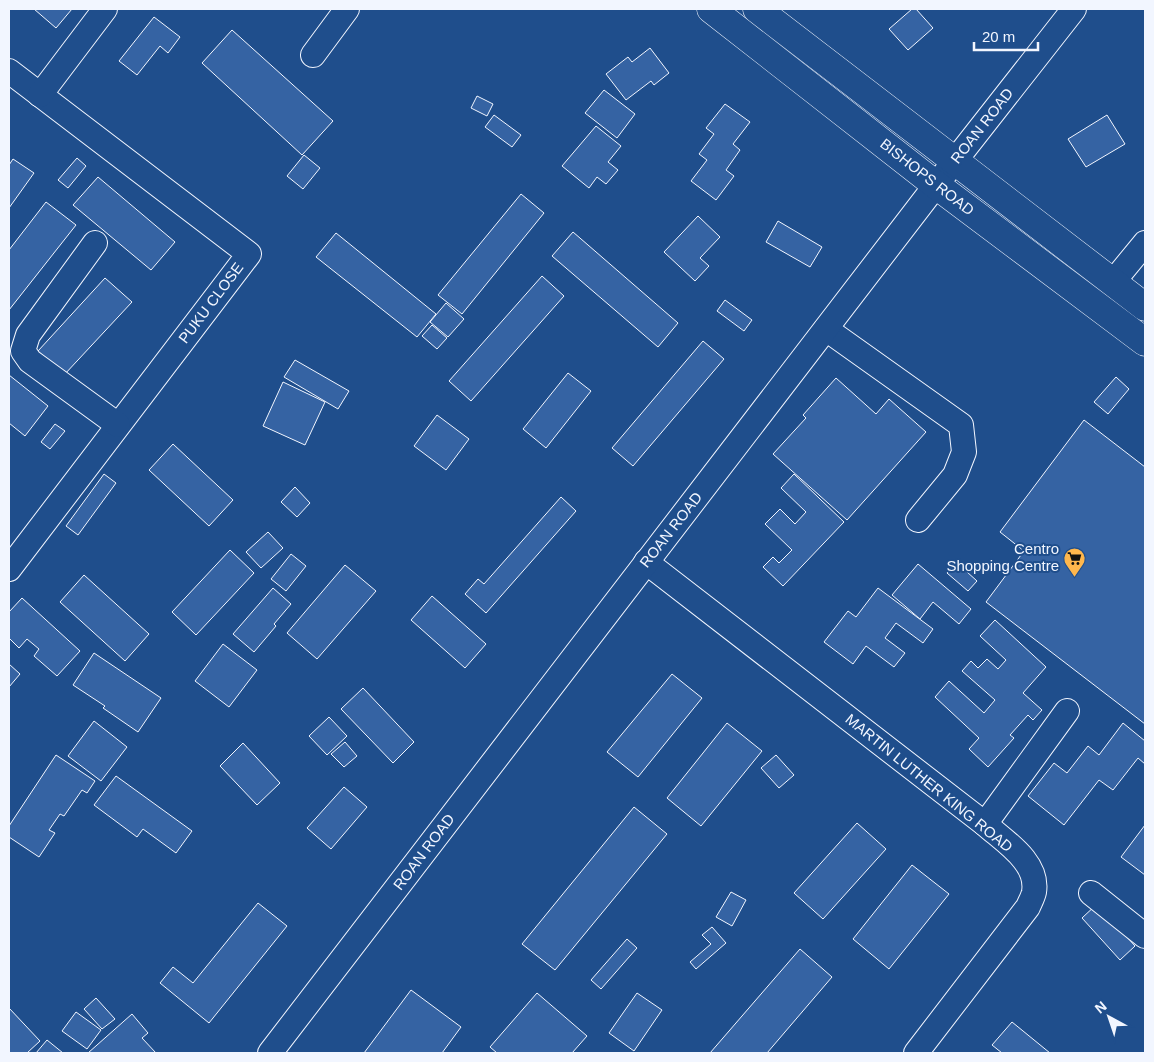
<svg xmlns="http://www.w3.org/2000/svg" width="1154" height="1062" font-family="Arial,sans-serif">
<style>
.building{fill:#3563a3;stroke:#f2f6ff}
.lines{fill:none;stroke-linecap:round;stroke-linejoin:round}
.minor-casing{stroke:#f2f6ff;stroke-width:26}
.major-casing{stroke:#f2f6ff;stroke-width:29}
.minor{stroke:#1f4e8c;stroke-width:24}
.major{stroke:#1f4e8c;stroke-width:28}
.labels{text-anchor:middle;stroke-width:4;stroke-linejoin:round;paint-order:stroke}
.street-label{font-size:15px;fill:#f2f6ff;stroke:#1f4e8c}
.poi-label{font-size:15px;fill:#f2f6ff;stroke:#1f4e8c;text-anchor:end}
</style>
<rect width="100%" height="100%" fill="#1f4e8c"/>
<g class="building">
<path d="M34,9H72L56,28Z"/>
<path d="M912,9H916L933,28L908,50L889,29Z"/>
<path d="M154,17L180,37L168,53L160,46L137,75L119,61Z"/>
<path d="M232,30L333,121L302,155L202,63Z"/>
<path d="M650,48L669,73L654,85L651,81L626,100L606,74L628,57L632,62Z"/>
<path d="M604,90L635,114L617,138L585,113Z"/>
<path d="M477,96L493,104L487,116L471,108Z"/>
<path d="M725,104L750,122L733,144L740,150L726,170L734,176L716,200L691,181L707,160L699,154L714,134L706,128Z"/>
<path d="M494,115L521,135L512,147L485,127Z"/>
<path d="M1107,115L1125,144L1086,167L1068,139Z"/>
<path d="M596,126L621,146L608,162L618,170L606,184L597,177L589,188L562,166Z"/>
<path d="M304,155L320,168L303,189L287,176Z"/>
<path d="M77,158L86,166L68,188L58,180Z"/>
<path d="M13,159L34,173L9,208V165Z"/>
<path d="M98,177L175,242L151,270L73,205Z"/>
<path d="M521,194L544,213L462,314L438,295Z"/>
<path d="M46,202L76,225L9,310V250Z"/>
<path d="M698,216L720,237L700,258L709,266L695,281L664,252Z"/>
<path d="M778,221L822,247L810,267L766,242Z"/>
<path d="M573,232L678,323L658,347L552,256Z"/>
<path d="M336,233L436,314L417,337L316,257Z"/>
<path d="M542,276L564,296L471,401L449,381Z"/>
<path d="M105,278L132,302L64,375L38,351Z"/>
<path d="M725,300L752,320L744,331L717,311Z"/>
<path d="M446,303L464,319L448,337L430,322Z"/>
<path d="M432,325L447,338L437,349L422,336Z"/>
<path d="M703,341L724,359L633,466L612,448Z"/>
<path d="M295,360L349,391L338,409L284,377Z"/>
<path d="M568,373L591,391L546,448L523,429Z"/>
<path d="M9,375L48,406L25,436L9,423Z"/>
<path d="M1116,377L1129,389L1108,414L1094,402Z"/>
<path d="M836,378L876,414L889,399L926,432L847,520L773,454L806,418L803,415Z"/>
<path d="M283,382L325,402L305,445L263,426Z"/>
<path d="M437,415L469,439L446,470L414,446Z"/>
<path d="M1084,420L1145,467V724L986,602L1024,551L1000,532Z"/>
<path d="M55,424L65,431L50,449L41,442Z"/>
<path d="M173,444L233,500L209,526L149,470Z"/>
<path d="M104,474L116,483L78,535L66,526Z"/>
<path d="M794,474L844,522L783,586L763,567L773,557L779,563L792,550L765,524L780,509L795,524L806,512L781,488Z"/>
<path d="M295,487L310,503L297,517L281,502Z"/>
<path d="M561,497L576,511L486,613L465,594L478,579L484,584Z"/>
<path d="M268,532L283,548L261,568L246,552Z"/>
<path d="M230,550L254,573L196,635L172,612Z"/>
<path d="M291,554L306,566L286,591L271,579Z"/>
<path d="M956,562L977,581L968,591L947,573Z"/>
<path d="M918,564L971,609L959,624L933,602L920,619L892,595Z"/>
<path d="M345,565L376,591L317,659L287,633Z"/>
<path d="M84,575L149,634L125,661L60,602Z"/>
<path d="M273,588L291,604L274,624L276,626L254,652L233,634Z"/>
<path d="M878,588L933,629L923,643L896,623L885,638L905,653L894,667L866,646L853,664L824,642L848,611L856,617Z"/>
<path d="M432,596L486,644L465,668L411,620Z"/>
<path d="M22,598L80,651L57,676L34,656L39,649L27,639L19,648L9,638V612Z"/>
<path d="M995,620L1046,667L1023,693L1042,710L1033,720L1028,715L1010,735L1014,738L988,767L969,749L979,738L935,697L949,681L984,713L995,700L962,671L971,661L978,668L987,659L998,669L1006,660L980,636Z"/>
<path d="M223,644L257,670L229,707L195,681Z"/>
<path d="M94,653L161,698L138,732L103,708L105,706L73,685Z"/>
<path d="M9,664L20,674L9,687Z"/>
<path d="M672,674L702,698L638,777L607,752Z"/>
<path d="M363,688L414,742L393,763L341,709Z"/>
<path d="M329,717L347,736L327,755L309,736Z"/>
<path d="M94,721L127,747L101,781L68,756Z"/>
<path d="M727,723L762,751L701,826L667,798Z"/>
<path d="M1123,723L1145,741V764L1138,758L1113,790L1099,780L1064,825L1028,796L1054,763L1067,773L1088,746L1099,755Z"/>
<path d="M345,742L357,756L344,767L331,754Z"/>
<path d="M243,743L280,783L257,805L220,766Z"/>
<path d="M56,755L95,781L87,793L82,790L64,816L60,814L49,830L55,833L39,857L9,837V826Z"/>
<path d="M776,755L794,775L779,788L761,768Z"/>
<path d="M116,776L192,831L176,853L143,829L137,837L94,805Z"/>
<path d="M344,787L367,807L331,849L307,828Z"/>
<path d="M634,807L667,834L555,970L522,944Z"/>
<path d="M857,823L886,849L823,919L794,893Z"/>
<path d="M1145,825V875L1121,857Z"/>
<path d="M912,865L949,894L889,969L853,939Z"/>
<path d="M731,892L746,900L732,926L716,917Z"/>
<path d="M258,903L287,926L209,1023L160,983L173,967L193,983Z"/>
<path d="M1097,904L1135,946L1120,960L1082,918Z"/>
<path d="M712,927L726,943L696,969L690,962L711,944L702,935Z"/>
<path d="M627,939L637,948L601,989L591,980Z"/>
<path d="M800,949L832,977L767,1053H710Z"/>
<path d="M411,990L461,1027L442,1053H364Z"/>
<path d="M537,993L587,1036L572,1053H497L490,1047Z"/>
<path d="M637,993L662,1010L634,1051L609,1033Z"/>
<path d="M96,998L115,1019L102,1029L84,1009Z"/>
<path d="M9,1008L40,1041L27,1053H9Z"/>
<path d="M76,1012L101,1030L87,1049L62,1031Z"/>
<path d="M132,1014L148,1033L142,1038L156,1053H88Z"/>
<path d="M1012,1022L1050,1053H1002L992,1045Z"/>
<path d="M47,1040L63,1053H36Z"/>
</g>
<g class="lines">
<defs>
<g id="minor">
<path d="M313,55L347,9"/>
<path d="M9,71L249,254L9,569"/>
<path d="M40,95L105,9"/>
<path d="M95,243L28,335L23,351L30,361L118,425"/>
<path d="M1113,282L1145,243"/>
<path d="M826,329L961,425L964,452L955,475L918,520"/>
<path d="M646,562L985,824C1004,841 1039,862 1034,892C1033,897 1030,902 1028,907L916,1053"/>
<path d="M985,824L1067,711"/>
<path d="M1091,893L1145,936"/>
<path d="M270,1053L936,185L1074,9"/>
</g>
<g id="major">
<path d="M711,9L936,185L1145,342"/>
<path d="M757,9L1145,307"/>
</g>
</defs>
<use href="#minor" class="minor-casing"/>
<use href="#major" class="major-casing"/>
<use href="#minor" class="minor"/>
<use href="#major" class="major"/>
</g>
<defs>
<symbol id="supermarket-pin" viewBox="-11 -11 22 30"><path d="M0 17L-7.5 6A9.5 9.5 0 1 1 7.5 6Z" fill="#ffb74d" stroke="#1f4e8c"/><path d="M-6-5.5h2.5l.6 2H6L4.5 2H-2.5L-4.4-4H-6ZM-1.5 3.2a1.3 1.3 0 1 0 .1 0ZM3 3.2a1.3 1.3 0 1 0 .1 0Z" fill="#111"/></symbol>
</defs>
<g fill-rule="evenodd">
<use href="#supermarket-pin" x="1062" y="546" width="25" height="34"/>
</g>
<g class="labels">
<g class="street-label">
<text transform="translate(982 126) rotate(-52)" y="5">ROAN ROAD</text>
<text transform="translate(927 177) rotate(38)" y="5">BISHOPS ROAD</text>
<text transform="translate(211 303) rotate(-53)" y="5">PUKU CLOSE</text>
<text transform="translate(671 530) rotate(-52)" y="5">ROAN ROAD</text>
<text transform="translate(929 783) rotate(39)" y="5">MARTIN LUTHER KING ROAD</text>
<text transform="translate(424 852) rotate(-53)" y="5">ROAN ROAD</text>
</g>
<g class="poi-label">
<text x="1059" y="554">Centro<tspan x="1059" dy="17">Shopping Centre</tspan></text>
</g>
</g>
<rect width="1154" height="1062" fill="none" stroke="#f2f6ff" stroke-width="20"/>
<g transform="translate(1109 1017) rotate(320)" stroke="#1f4e8c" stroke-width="4" paint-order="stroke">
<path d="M0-4L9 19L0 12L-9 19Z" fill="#f2f6ff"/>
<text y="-8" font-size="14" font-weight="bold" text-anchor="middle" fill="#f2f6ff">N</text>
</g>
<path d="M974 42v8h64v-8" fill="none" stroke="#f2f6ff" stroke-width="2.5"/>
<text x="982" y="42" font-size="15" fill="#f2f6ff" stroke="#1f4e8c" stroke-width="4" paint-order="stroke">20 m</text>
</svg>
